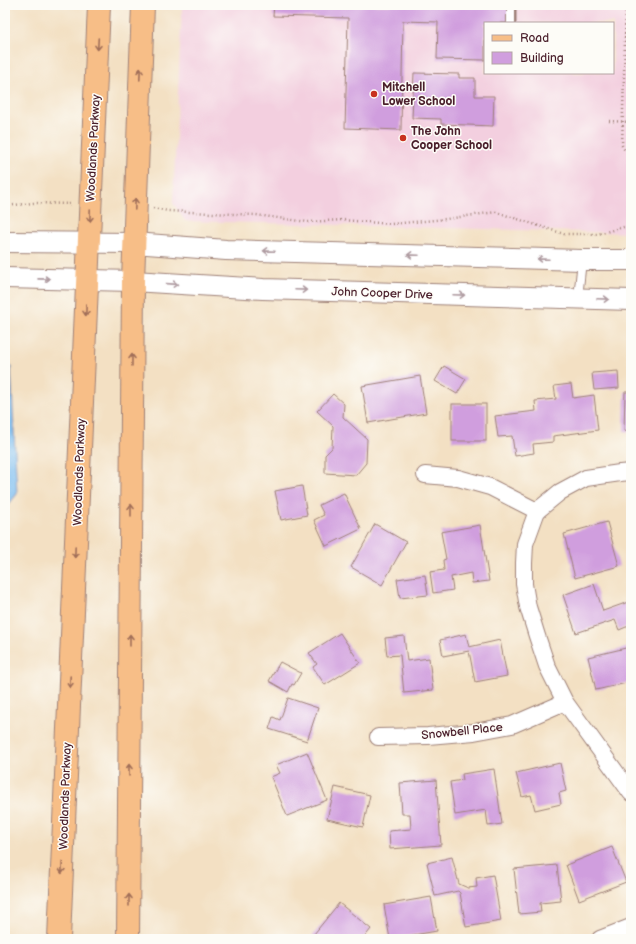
<svg xmlns="http://www.w3.org/2000/svg" width="636" height="944" font-family="'Balsamiq Sans',sans-serif">
<style>
.built{fill:#f3cfdf;fill-rule:evenodd}
.water{fill:#7abcf0;stroke:#626e8e}
.building{fill:#d09ede}
.lines{fill:none;stroke-linecap:round;stroke-linejoin:round}
.service-casing{stroke:#9e8077;stroke-width:10}
.minor-casing{stroke:#9e8077;stroke-width:18}
.tertiary-casing{stroke:#9e8077;stroke-width:22}
.primary-casing{stroke:#9e8077;stroke-width:24}
.path{stroke:#9e8077;stroke-width:2.5;stroke-dasharray:1 3;stroke-linecap:butt}
.service{stroke:#fff;stroke-width:8}
.minor{stroke:#fff;stroke-width:16}
.tertiary{stroke:#fff;stroke-width:20}
.primary{stroke:#f7be87;stroke-width:22}
.oneway{stroke:#a06e59}
.oneway2{stroke:#ae9aa0}
.poi-dot{fill:#c8321e;stroke:#fdfcf7;stroke-width:1.5}
.labels{text-anchor:middle;stroke-width:3;stroke-linejoin:round;paint-order:stroke}
.poi-label{font-size:12px;font-weight:bold;fill:#4a1f2b;stroke:#fdfcf7;text-anchor:start}
.street-label{font-size:12px;fill:#4a1f2b;stroke:#fdfcf7}
</style>
<rect width="100%" height="100%" fill="#fdfcf7"/>
<filter id="ink" filterUnits="userSpaceOnUse"><feTurbulence type="fractalNoise" baseFrequency=".025" numOctaves="2"/><feDisplacementMap in="SourceGraphic" scale="8" xChannelSelector="R" yChannelSelector="G"/><feConvolveMatrix kernelMatrix="1 2 1 2 8 2 1 2 1" color-interpolation-filters="sRGB"/></filter>
<filter id="wash" filterUnits="userSpaceOnUse"><feTurbulence type="fractalNoise" baseFrequency=".012" numOctaves="4" result="noise"/><feDisplacementMap in="SourceGraphic" scale="16" xChannelSelector="R" yChannelSelector="G"/><feGaussianBlur stdDeviation="0.9" result="paint"/><feColorMatrix in="noise" values="0 0 0 0 0 0 0 0 0 0 0 0 0 0 0 0 0 1.4 0 .05"/><feComposite in="paint" operator="in"/></filter>
<g filter="url(#wash)">
<rect width="100%" height="100%" fill="#f3e0c3"/>
<path class="built" d="M182,5H631V233L185,221L173,203ZM485,23H613V73H485Z"/>
<path class="water" d="M5,361L11,366L17,494L5,509Z"/>
<g id="blocks">
<g class="building">
<path d="M274,5H516V23H485V60L437,59L438,22L403,21L401,130L345,128L348,18L273,16Z"/>
<path d="M414,73L459,74V78H475V96H494L493,126L441,124V119L412,118Z"/>
<path d="M444,366L466,379L457,394L435,381Z"/>
<path d="M618,371L619,388L594,390L592,373Z"/>
<path d="M420,376L426,413L368,423L362,386Z"/>
<path d="M571,384L573,398L594,395L598,430L553,436V442L533,444L534,453L515,456L512,436L498,437L495,416L536,411L535,401L556,399L554,386Z"/>
<path d="M625,392H631V432L624,431Z"/>
<path d="M333,394L344,404L343,417L367,439L366,463L356,475L325,473V455L332,448L333,426L317,411Z"/>
<rect x="452" y="404" width="34" height="37"/>
<path d="M302,486L307,515L281,520L275,491Z"/>
<path d="M344,493L361,529L326,546L314,520L324,515L319,505Z"/>
<path d="M607,522L619,566L575,578L564,534Z"/>
<path d="M375,524L406,542L382,585L351,567Z"/>
<path d="M480,525L489,581L472,583L471,573L451,577L453,590L433,593L430,572L444,570L443,560L446,559L441,532Z"/>
<path d="M425,575L428,595L400,598L397,579Z"/>
<path d="M594,584L603,611L631,601V625L619,630L615,620L576,633L563,595Z"/>
<path d="M340,633L360,663L325,685L313,667L317,664L309,653Z"/>
<path d="M466,634L469,647L500,640L507,676L475,682L469,651L443,656L440,640Z"/>
<path d="M404,636L407,661L429,658L433,690L404,693L400,655L387,656L385,638Z"/>
<path d="M630,647L631,651V682L596,690L588,657Z"/>
<path d="M280,662L301,673L294,685L292,684L288,692L269,681Z"/>
<path d="M288,698L318,708L307,741L269,729L273,717L280,720Z"/>
<path d="M307,752L327,800L287,816L271,777L280,773L276,765Z"/>
<path d="M560,763L566,791L559,793L561,804L535,810L531,795L522,797L516,773Z"/>
<path d="M494,769L502,824L488,826L486,810L455,815L450,782L463,780L462,774Z"/>
<path d="M436,780L441,845L390,849L389,831L411,829L410,814H402L400,783Z"/>
<path d="M335,787L370,795L363,827L327,819Z"/>
<path d="M612,847L626,882L579,900L566,865Z"/>
<path d="M452,857L459,884L468,888L477,887L476,878L493,875L501,921L466,927L460,893L458,891L435,896L427,863Z"/>
<path d="M557,865L561,901L540,903L541,912L519,914L514,869Z"/>
<path d="M431,897L437,931L390,939L384,905Z"/>
<path d="M339,903L371,929L363,939H310Z"/>
</g>
</g>
</g>
<g filter="url(#ink)">
<use href="#blocks" fill-opacity="0" stroke="#9e8077" stroke-width="1"/>
<g class="lines">
<defs>
<g id="service">
<path d="M511,23V5"/>
<path d="M578,298L582,260"/>
</g>
<g id="minor">
<path d="M425,475L458,478L490,487L537,511"/>
<path d="M537,511L525,544L524,563V584L528,607L537,636L547,666L565,702L631,793"/>
<path d="M537,511L560,492L586,478L620,473L631,472"/>
<path d="M378,737L428,736L474,732L512,725L565,702"/>
<path d="M600,939L631,927"/>
</g>
<g id="tertiary">
<path d="M5,242L134,243L226,250L582,260H631"/>
<path d="M5,278L133,281L263,289L631,300"/>
</g>
<g id="primary">
<path d="M59,939L99,5"/>
<path d="M128,939L133,281L143,5"/>
</g>
</defs>
<use href="#service" class="service-casing"/>
<use href="#minor" class="minor-casing"/>
<use href="#tertiary" class="tertiary-casing"/>
<use href="#primary" class="primary-casing"/>
<g class="path">
<path d="M626,5L622,145L625,151L631,152"/>
<path d="M609,121L631,122"/>
<path d="M5,206L33,203L72,204"/>
<path d="M153,208L168,211L256,215L308,222L343,220L391,224L446,219L496,212L564,234H598L631,225"/>
</g>
<use href="#service" class="service"/>
<use href="#minor" class="minor"/>
<use href="#tertiary" class="tertiary"/>
<use href="#primary" class="primary"/>
</g>
<defs><path id="oneway-shaft" d="M-6 0H5M1.5-3L5.5 0L1.5 3" fill="none" stroke-width="1.6" stroke-linecap="round" stroke-linejoin="round"/></defs>
<g class="oneway">
<use href="#oneway-shaft" transform="translate(98 44) rotate(93)"/>
<use href="#oneway-shaft" transform="translate(140 74) rotate(-88)"/>
<use href="#oneway-shaft" transform="translate(135 204) rotate(-88)"/>
<use href="#oneway-shaft" transform="translate(90 216) rotate(92)"/>
<use href="#oneway-shaft" transform="translate(86 310) rotate(92)"/>
<use href="#oneway-shaft" transform="translate(132 360) rotate(-90)"/>
<use href="#oneway-shaft" transform="translate(131 510) rotate(-90)"/>
<use href="#oneway-shaft" transform="translate(75 552) rotate(92)"/>
<use href="#oneway-shaft" transform="translate(130 640) rotate(-90)"/>
<use href="#oneway-shaft" transform="translate(70 682) rotate(92)"/>
<use href="#oneway-shaft" transform="translate(129 770) rotate(-90)"/>
<use href="#oneway-shaft" transform="translate(62 868) rotate(92)"/>
<use href="#oneway-shaft" transform="translate(129 900) rotate(-90)"/>
</g>
<g class="oneway2">
<use href="#oneway-shaft" transform="translate(269 251) rotate(-178)"/>
<use href="#oneway-shaft" transform="translate(413 255) rotate(-178)"/>
<use href="#oneway-shaft" transform="translate(543 259) rotate(-178)"/>
<use href="#oneway-shaft" transform="translate(44 279) rotate(1)"/>
<use href="#oneway-shaft" transform="translate(172 284) rotate(4)"/>
<use href="#oneway-shaft" transform="translate(301 290) rotate(2)"/>
<use href="#oneway-shaft" transform="translate(459 295) rotate(2)"/>
<use href="#oneway-shaft" transform="translate(603 299) rotate(2)"/>
</g>
</g>
<g class="poi-dot">
<circle cx="374" cy="94" r="4"/>
<circle cx="403" cy="138" r="4"/>
</g>
<g class="labels">
<g class="poi-label">
<text x="382" y="91">Mitchell<tspan x="382" dy="14">Lower School</tspan></text>
<text x="411" y="135">The John<tspan x="411" dy="14">Cooper School</tspan></text>
</g>
<g class="street-label">
<text transform="translate(93 148) rotate(-87)" y="4">Woodlands Parkway</text>
<text transform="translate(382 293) rotate(2)" y="4">John Cooper Drive</text>
<text transform="translate(79 472) rotate(-88)" y="4">Woodlands Parkway</text>
<text transform="translate(462 731) rotate(-6)" y="4">Snowbell Place</text>
<text transform="translate(65 796) rotate(-88)" y="4">Woodlands Parkway</text>
</g>
</g>
<rect width="636" height="944" fill="none" stroke="#fdfcf7" stroke-width="20"/>
<rect x="484" y="22" width="130" height="52" fill="#fdfcf7" stroke="#b5a4a5"/>
<rect x="492" y="35" width="20" height="6" fill="#f7be87" stroke="#b5a4a5"/>
<text x="520" y="42" font-size="12" fill="#4a1f2b">Road</text>
<rect x="492" y="52" width="20" height="12" fill="#d09ede" stroke="#b5a4a5"/>
<text x="520" y="62" font-size="12" fill="#4a1f2b">Building</text>
</svg>
